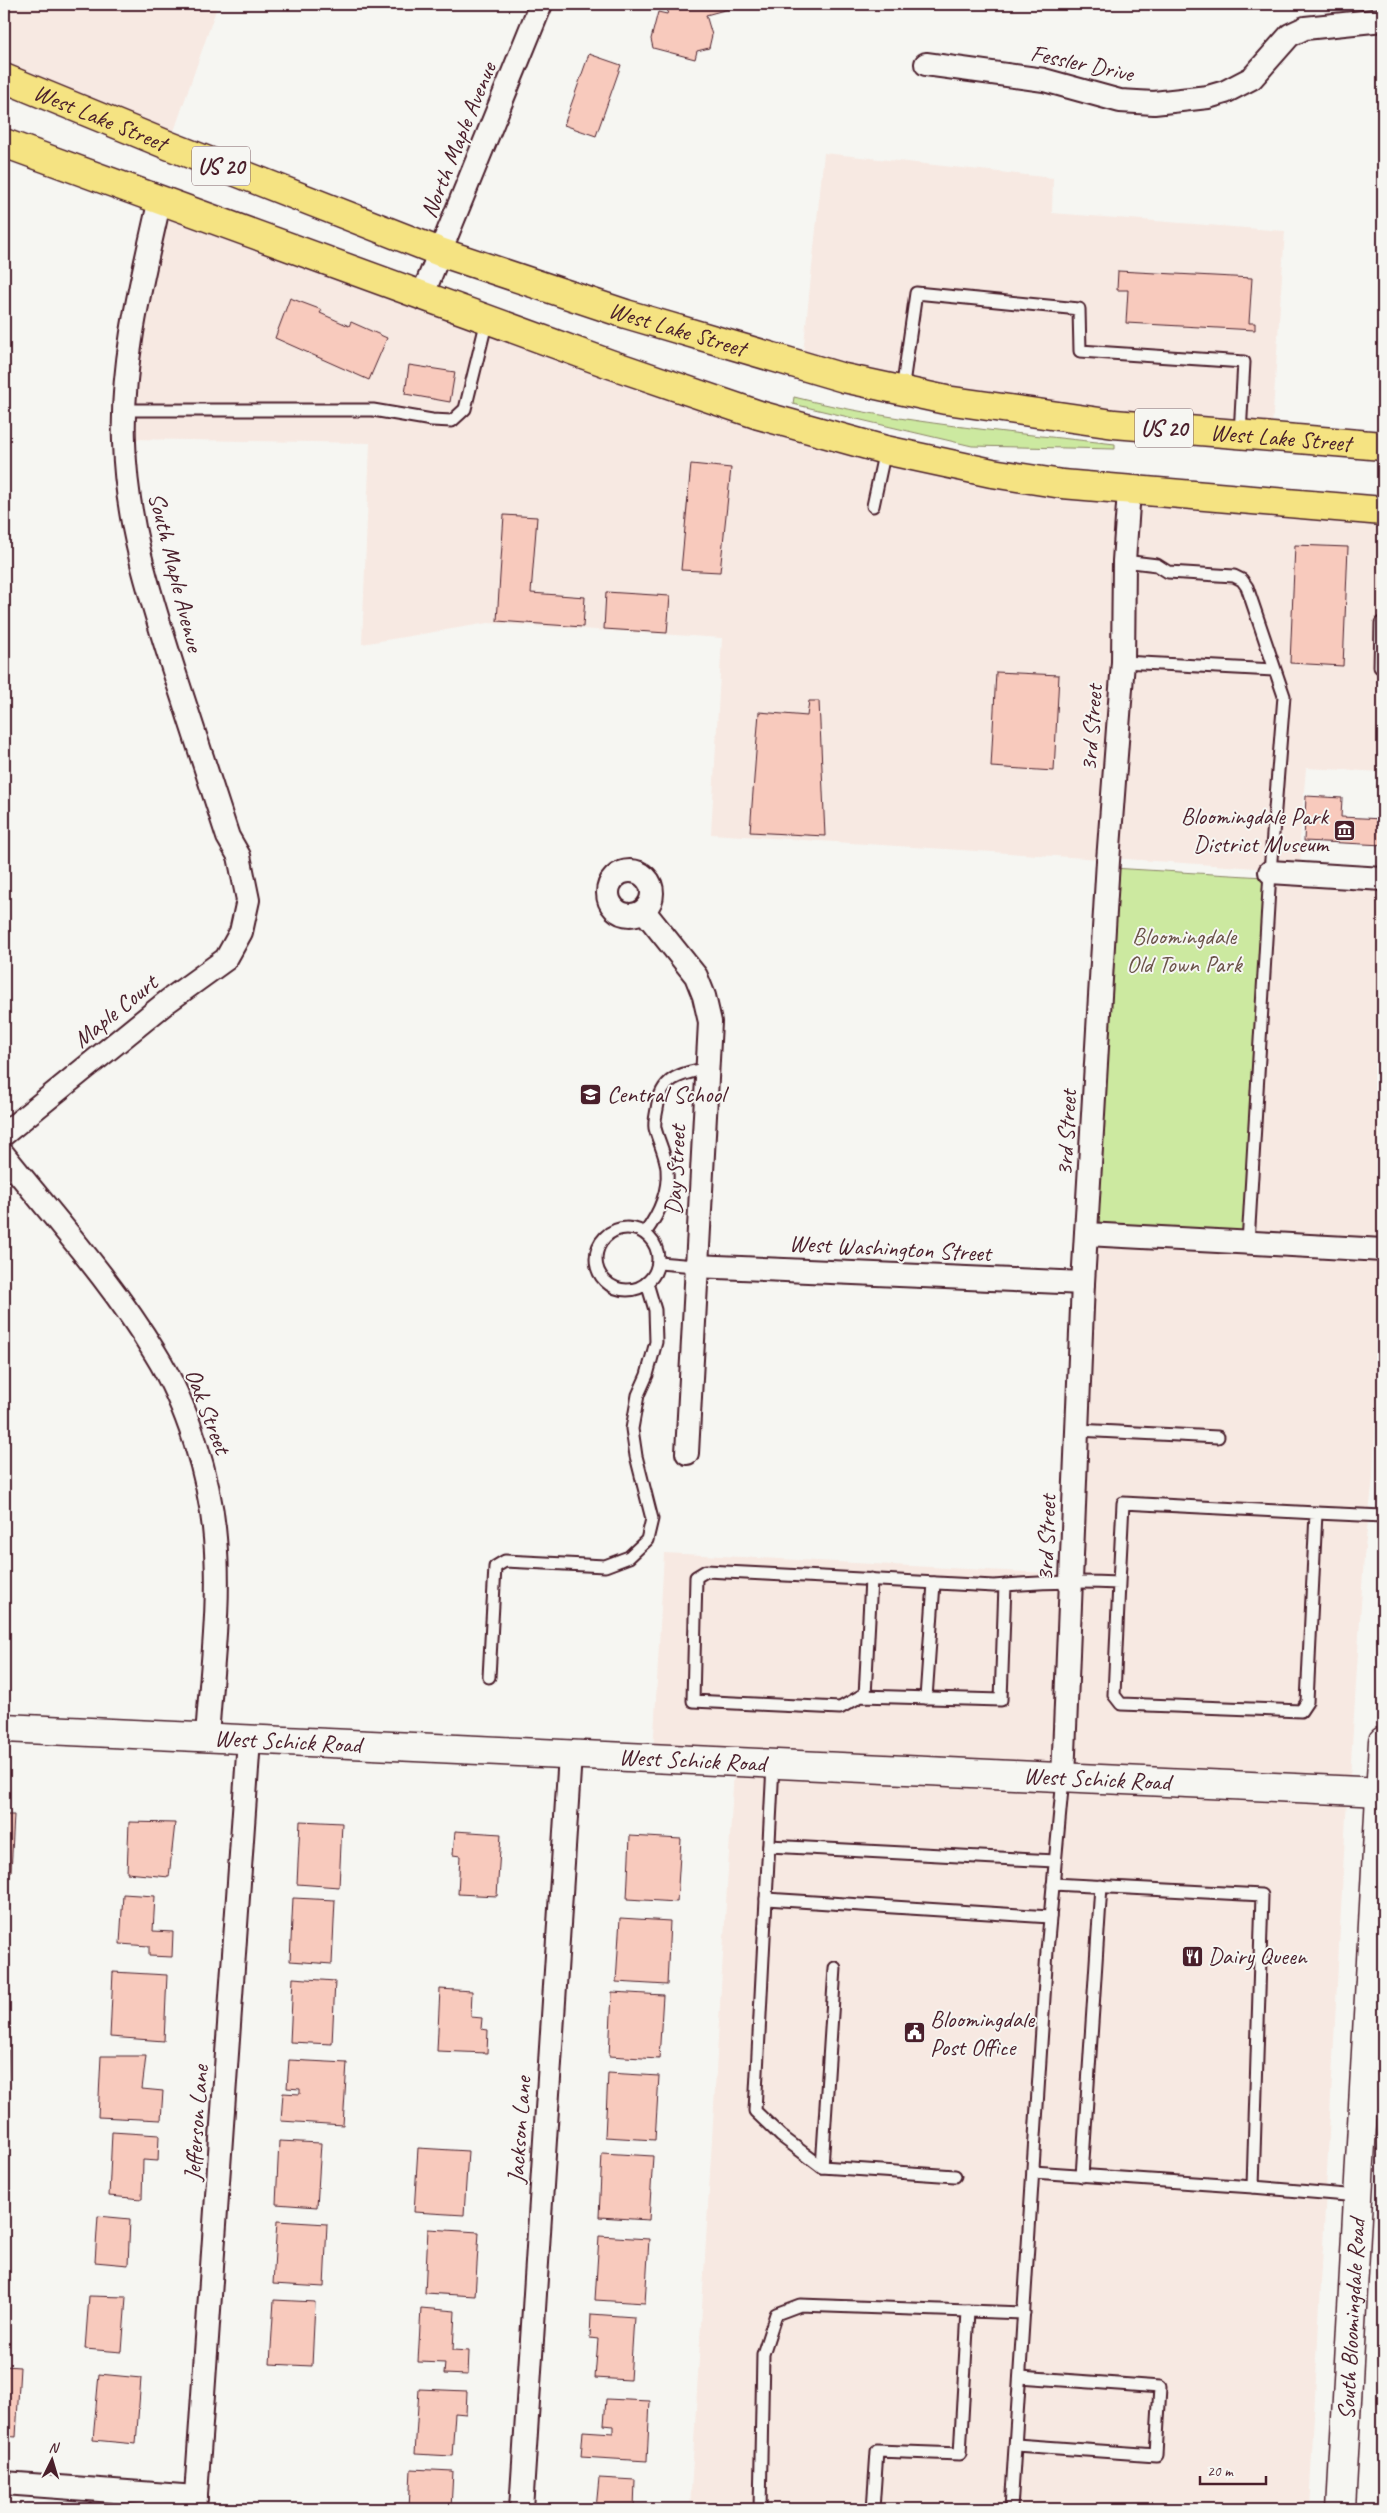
<svg xmlns="http://www.w3.org/2000/svg" width="1387" height="2513" font-family="Caveat,sans-serif">
<style>
.built{fill:#f7e9e2}
.green{fill:#cce9a0;stroke:#8b8466}
.building{fill:#f8cabd;stroke:#4a1f2b}
.lines{fill:none;stroke-linecap:round;stroke-linejoin:round}
.service-casing{stroke:#4a1f2b;stroke-width:15}
.minor-casing{stroke:#4a1f2b;stroke-width:26}
.tertiary-casing{stroke:#4a1f2b;stroke-width:31}
.secondary-casing{stroke:#4a1f2b;stroke-width:31}
.primary-casing{stroke:#4a1f2b;stroke-width:31}
.service{stroke:#f6f6f2;stroke-width:11}
.minor{stroke:#f6f6f2;stroke-width:22}
.tertiary{stroke:#f6f6f2;stroke-width:28}
.secondary{stroke:#f6f6f2;stroke-width:28}
.primary{stroke:#f5e382;stroke-width:28}
.labels{text-anchor:middle;stroke-width:4;stroke-linejoin:round;paint-order:stroke}
.shield{fill:#f6f6f2;stroke:#7e6067;stroke-width:1}
.shield-label{font-size:22px;font-weight:bold;fill:#4a1f2b}
.street-label{font-size:24px;fill:#4a1f2b;stroke:#f6f6f2}
.poi-label{font-size:24px;fill:#4a1f2b;stroke:#f6f6f2;text-anchor:start}
.park-label{font-size:24px;fill:#6a5248;stroke:#f6f6f2}
</style>
<rect width="100%" height="100%" fill="#f6f6f2"/>
<filter id="ink" filterUnits="userSpaceOnUse"><feTurbulence type="fractalNoise" baseFrequency=".02" numOctaves="2"/><feDisplacementMap in="SourceGraphic" scale="10" xChannelSelector="R" yChannelSelector="G"/><feConvolveMatrix kernelMatrix="1 2 1 2 8 2 1 2 1" color-interpolation-filters="sRGB"/></filter>
<g filter="url(#ink)">
<g class="built">
<path d="M4,4H218L172,137L4,69Z"/>
<path d="M824,153L1053,178L1052,213L1285,231L1272,427L948,395L803,353Z"/>
<path d="M165,208L737,412L1129,486L1101,859L711,834L722,638L488,623L362,644L370,443L130,439L131,377Z"/>
<path d="M1139,485L1383,509V772L1306,768L1300,838L1301,871L1111,858Z"/>
<path d="M1274,877L1383,885V1244L1253,1238Z"/>
<path d="M1091,1238L1383,1253L1373,1478L1364,1557L1350,1778L653,1753L664,1553L1064,1574Z"/>
<path d="M734,1769L1347,1797L1309,2509H690Z"/>
</g>
<g class="green">
<path d="M794,397C898,423 1008,432 1115,444V449L972,446L793,404Z"/>
<path d="M1112,868L1264,877L1243,1233L1093,1226Z"/>
</g>
<g class="building">
<path d="M670,4H743V5L706,15L712,35L709,48L697,51L695,59L653,48L651,39L658,12L667,14Z"/>
<path d="M589,54L621,65L596,136L564,125Z"/>
<path d="M1118,271L1252,278L1249,323H1255V330L1126,323L1128,290H1117Z"/>
<path d="M290,298L322,310L320,313L349,326L351,322L387,338L369,380L275,338Z"/>
<path d="M409,365L455,372L450,402L405,394Z"/>
<path d="M691,464L731,468L720,572L681,570Z"/>
<path d="M504,515L537,517L531,593L585,597L583,627L497,621Z"/>
<path d="M1295,545L1348,547L1343,666L1290,663Z"/>
<path d="M606,592L670,596L667,633L604,629Z"/>
<path d="M996,672L1059,675L1054,771L991,767Z"/>
<path d="M809,701H819L825,836L750,832L759,712L807,716Z"/>
<path d="M1306,796L1342,798L1341,817L1383,819V845L1304,841Z"/>
<path d="M4,1815H14L11,1872L4,1871Z"/>
<path d="M300,1821L342,1823L339,1887L297,1884Z"/>
<path d="M129,1822L175,1823L169,1877L127,1873Z"/>
<path d="M455,1831L501,1834L497,1896L458,1894L460,1856L453,1855Z"/>
<path d="M630,1836L681,1839L677,1902L627,1899Z"/>
<path d="M4,1891H6L4,1947Z"/>
<path d="M123,1894L155,1896L153,1931L173,1932L172,1957L149,1956V1946L120,1944Z"/>
<path d="M293,1898L335,1900L332,1964L290,1961Z"/>
<path d="M620,1918L670,1921L667,1985L616,1982Z"/>
<path d="M113,1972L167,1975L164,2041L110,2037Z"/>
<path d="M293,1978L335,1981L332,2044L290,2042Z"/>
<path d="M440,1989L472,1991L471,2017L482,2018L481,2029L488,2030L487,2053L437,2051Z"/>
<path d="M612,1992L663,1995L659,2059L609,2056Z"/>
<path d="M4,2049L8,2050L7,2107L4,2106Z"/>
<path d="M101,2056H146L142,2089L163,2091L161,2120L98,2117Z"/>
<path d="M289,2060L347,2063L343,2125L281,2121L283,2093L300,2094V2089L287,2088Z"/>
<path d="M608,2073L659,2076L655,2140L605,2137Z"/>
<path d="M112,2132L159,2135L158,2161L143,2160L142,2199L109,2196Z"/>
<path d="M279,2141L321,2143L317,2207L276,2204Z"/>
<path d="M418,2148L468,2151L464,2215L414,2212Z"/>
<path d="M602,2153L653,2156L649,2220L599,2217Z"/>
<path d="M98,2216L130,2219L128,2265L95,2262Z"/>
<path d="M277,2221L327,2224L324,2287L273,2284Z"/>
<path d="M428,2229L479,2232L475,2296L425,2293Z"/>
<path d="M599,2236L649,2239L645,2303L595,2300Z"/>
<path d="M89,2296L126,2297L122,2352L85,2349Z"/>
<path d="M274,2300L315,2302L312,2366L270,2364Z"/>
<path d="M421,2308L455,2311L453,2350L469,2351L468,2375L444,2374L445,2363L418,2362Z"/>
<path d="M591,2314L634,2317L630,2380L595,2378L598,2339L590,2338Z"/>
<path d="M4,2366L20,2367L16,2437L4,2436Z"/>
<path d="M99,2374L141,2378L136,2444L93,2440Z"/>
<path d="M419,2389L467,2391L466,2414L455,2413L452,2456L415,2454Z"/>
<path d="M606,2399L650,2401L647,2461L581,2457L583,2431L613,2433V2426L604,2425Z"/>
<path d="M411,2469L453,2471L451,2509H409Z"/>
<path d="M599,2478L635,2480L634,2509H596Z"/>
</g>
<g class="lines">
<defs>
<g id="service">
<path d="M902,391L916,293L1079,309L1080,351L1244,362L1240,434"/>
<path d="M125,410H373L432,420L452,421L465,409L487,320"/>
<path d="M873,506L885,450"/>
<path d="M1124,561L1157,565L1168,572L1234,576L1242,580L1247,587L1284,696L1270,872L1248,1243"/>
<path d="M1381,623L1380,667H1383"/>
<path d="M1123,662L1274,670"/>
<circle cx="627" cy="1259" r="31"/>
<path d="M645,1233C659,1214 669,1193 667,1169C666,1155 658,1141 655,1128C654,1122 656,1115 657,1109C661,1077 680,1074 708,1068"/>
<path d="M659,1263L695,1266"/>
<path d="M1077,1430L1218,1437"/>
<path d="M1316,1513L1383,1516"/>
<path d="M1005,1585L1001,1700L861,1696L840,1708L693,1701L696,1577L706,1571L994,1586C1036,1582 1077,1581 1119,1583L1114,1695L1121,1704L1301,1711L1307,1702L1316,1513L1123,1503L1119,1583"/>
<path d="M489,1677L495,1567L505,1561L605,1566L629,1557L647,1540L652,1519L636,1456L632,1429L638,1395L647,1375L656,1342L655,1310L647,1283"/>
<path d="M865,1696L871,1579"/>
<path d="M926,1698L934,1583"/>
<path d="M773,1765L755,2111L781,2136L822,2167L955,2176"/>
<path d="M769,1846L1055,1861"/>
<path d="M1053,1884L1262,1895L1253,2187L1358,2196"/>
<path d="M766,1899L1050,1917"/>
<path d="M822,2167L835,1968"/>
<path d="M1033,2172L1253,2187"/>
<path d="M1082,2176L1101,1886"/>
<path d="M1016,2445L1156,2455L1160,2387L1020,2377"/>
<path d="M760,2509L763,2354L776,2314L800,2305L1024,2313"/>
<path d="M873,2509L877,2451L960,2454L968,2311"/>
<path d="M1011,2509L1047,1951L1063,1778"/>
</g>
<g id="minor">
<path d="M926,64L1044,80L1120,101L1154,103L1208,97L1225,92L1252,78L1290,35L1305,28L1383,20"/>
<path d="M422,296L541,4"/>
<circle cx="630" cy="893" r="22"/>
<path d="M1270,872L1383,879"/>
<path d="M644,911L696,976L704,996L710,1022L687,1453"/>
<path d="M4,1134L168,1001L226,959L241,932L248,900L239,856L228,837C210,781 192,726 174,671C150,596 126,522 124,442C121,360 142,280 160,199"/>
<path d="M4,1155C55,1219 112,1282 155,1353C187,1404 210,1478 215,1538C221,1604 211,1672 207,1738"/>
<path d="M1086,1234L1383,1250"/>
<path d="M695,1266L1083,1283"/>
<path d="M1063,1778L1083,1283L1108,861L1123,662L1124,561L1129,491"/>
<path d="M4,2483L196,2497"/>
<path d="M195,2509L249,1740"/>
<path d="M521,2509L570,1755"/>
</g>
<g id="tertiary">
<path id="s1" d="M4,1728L1381,1792"/>
</g>
<g id="secondary">
<path id="s2" d="M1341,2509L1383,1741"/>
</g>
<g id="primary">
<path id="s3" d="M4,78L170,146L440,252L626,314L844,378L946,400L1114,424L1383,446"/>
<path d="M4,143L610,364L759,415L885,450L992,473L1062,484L1383,511"/>
</g>
</defs>
<use href="#service" class="service-casing"/>
<use href="#minor" class="minor-casing"/>
<use href="#tertiary" class="tertiary-casing"/>
<use href="#secondary" class="secondary-casing"/>
<use href="#primary" class="primary-casing"/>
<use href="#service" class="service"/>
<use href="#minor" class="minor"/>
<use href="#tertiary" class="tertiary"/>
<use href="#secondary" class="secondary"/>
<use href="#primary" class="primary"/>
</g>
</g>
<defs>
<symbol id="museum-square" viewBox="-11 -11 22 22"><rect x="-9" y="-9" width="18" height="18" rx="4" fill="#4a1f2b" stroke="#f6f6f2"/><path d="M0-6L6-3V-2H-6V-3ZM-5-1h2V3h-2ZM-1-1h2V3h-2ZM3-1h2V3H3ZM-6 4H6V6H-6Z" fill="#fff"/></symbol>
<symbol id="school-square" viewBox="-11 -11 22 22"><rect x="-9" y="-9" width="18" height="18" rx="4" fill="#4a1f2b" stroke="#f6f6f2"/><path d="M0-5L7-2L0 1L-7-2ZM-4 1L0 2.5L4 1V4Q0 6-4 4Z" fill="#fff"/></symbol>
<symbol id="restaurant-square" viewBox="-11 -11 22 22"><rect x="-9" y="-9" width="18" height="18" rx="4" fill="#4a1f2b" stroke="#f6f6f2"/><path d="M-5-6h1v4h1v-4h1v4h1v-4h1v5L-1.5 .5V6h-2V.5L-5-1ZM5-6V6H3V1.5H1.5Q1.5-4 5-6Z" fill="#fff"/></symbol>
<symbol id="civic-square" viewBox="-11 -11 22 22"><rect x="-9" y="-9" width="18" height="18" rx="4" fill="#4a1f2b" stroke="#f6f6f2"/><path d="M-.6-6.5H3V-4.5H.6V-3L4-1V1h2V6H-6V1h2V-1L-.6-3ZM-1.2 2.5V6h2.4V2.5Z" fill="#fff"/></symbol>
</defs>
<g fill-rule="evenodd">
<use href="#museum-square" x="1332" y="818" width="25" height="25"/>
<use href="#school-square" x="578" y="1082" width="25" height="25"/>
<use href="#restaurant-square" x="1180" y="1944" width="25" height="25"/>
<use href="#civic-square" x="902" y="2020" width="25" height="25"/>
</g>
<g class="labels">
<g class="shield">
<rect x="192" y="146.5" width="58" height="39" rx="4"/>
<rect x="1135" y="408.5" width="58" height="39" rx="4"/>
</g>
<g class="shield-label">
<text x="221" y="174">US 20</text>
<text x="1164" y="436">US 20</text>
</g>
<g class="street-label">
<text transform="translate(1082 63) rotate(12)" y="8">Fessler Drive</text>
<text dy="8" stroke="none"><textPath href="#s3" startOffset="104">West Lake Street</textPath></text>
<text transform="translate(458 140) rotate(-68)" y="8">North Maple Avenue</text>
<text dy="8" stroke="none"><textPath href="#s3" startOffset="719">West Lake Street</textPath></text>
<text dy="8" stroke="none"><textPath href="#s3" startOffset="1334">West Lake Street</textPath></text>
<text transform="translate(176 572) rotate(76)" y="8">South Maple Avenue</text>
<text transform="translate(1091 728) rotate(-86)" y="8">3rd Street</text>
<text transform="translate(115 1011) rotate(-39)" y="8">Maple Court</text>
<text transform="translate(1066 1133) rotate(-87)" y="8">3rd Street</text>
<text transform="translate(675 1170) rotate(-87)" y="8">Day Street</text>
<text transform="translate(890 1248) rotate(3)" y="8">West Washington Street</text>
<text transform="translate(208 1411) rotate(69)" y="8">Oak Street</text>
<text transform="translate(1046 1538) rotate(-88)" y="8">3rd Street</text>
<text dy="8" stroke="none"><textPath href="#s1" startOffset="284">West Schick Road</textPath></text>
<text dy="8" stroke="none"><textPath href="#s1" startOffset="689">West Schick Road</textPath></text>
<text dy="8" stroke="none"><textPath href="#s1" startOffset="1094">West Schick Road</textPath></text>
<text transform="translate(196 2123) rotate(-86)" y="8">Jefferson Lane</text>
<text transform="translate(519 2130) rotate(-86)" y="8">Jackson Lane</text>
<text dy="8" stroke="none"><textPath href="#s2" startOffset="190">South Bloomingdale Road</textPath></text>
</g>
<g class="poi-label">
<text x="1328" y="824" text-anchor="end">Bloomingdale Park<tspan x="1328" dy="28">District Museum</tspan></text>
<text x="607" y="1102">Central School</text>
<text x="1208" y="1964">Dairy Queen</text>
<text x="930" y="2027">Bloomingdale<tspan x="930" dy="28">Post Office</tspan></text>
</g>
<g class="park-label">
<text x="1184" y="944">Bloomingdale<tspan x="1184" dy="28">Old Town Park</tspan></text>
</g>
</g>
<rect width="1387" height="2513" fill="none" stroke="#f6f6f2" stroke-width="20"/>
<rect x="10" y="10" width="1367" height="2493" fill="none" stroke="#4a1f2b" stroke-width="2" filter="url(#ink)"/>
<g transform="translate(52 2460) rotate(5)" stroke="#f6f6f2" stroke-width="4" paint-order="stroke">
<path d="M0-4L9 19L0 12L-9 19Z" fill="#4a1f2b"/>
<text y="-8" font-size="14" font-weight="bold" text-anchor="middle" fill="#4a1f2b">N</text>
</g>
<path d="M1200 2476v8h66v-8" fill="none" stroke="#4a1f2b" stroke-width="2.5"/>
<text x="1207" y="2476" font-size="15" fill="#4a1f2b" stroke="#f6f6f2" stroke-width="4" paint-order="stroke">20 m</text>
</svg>
